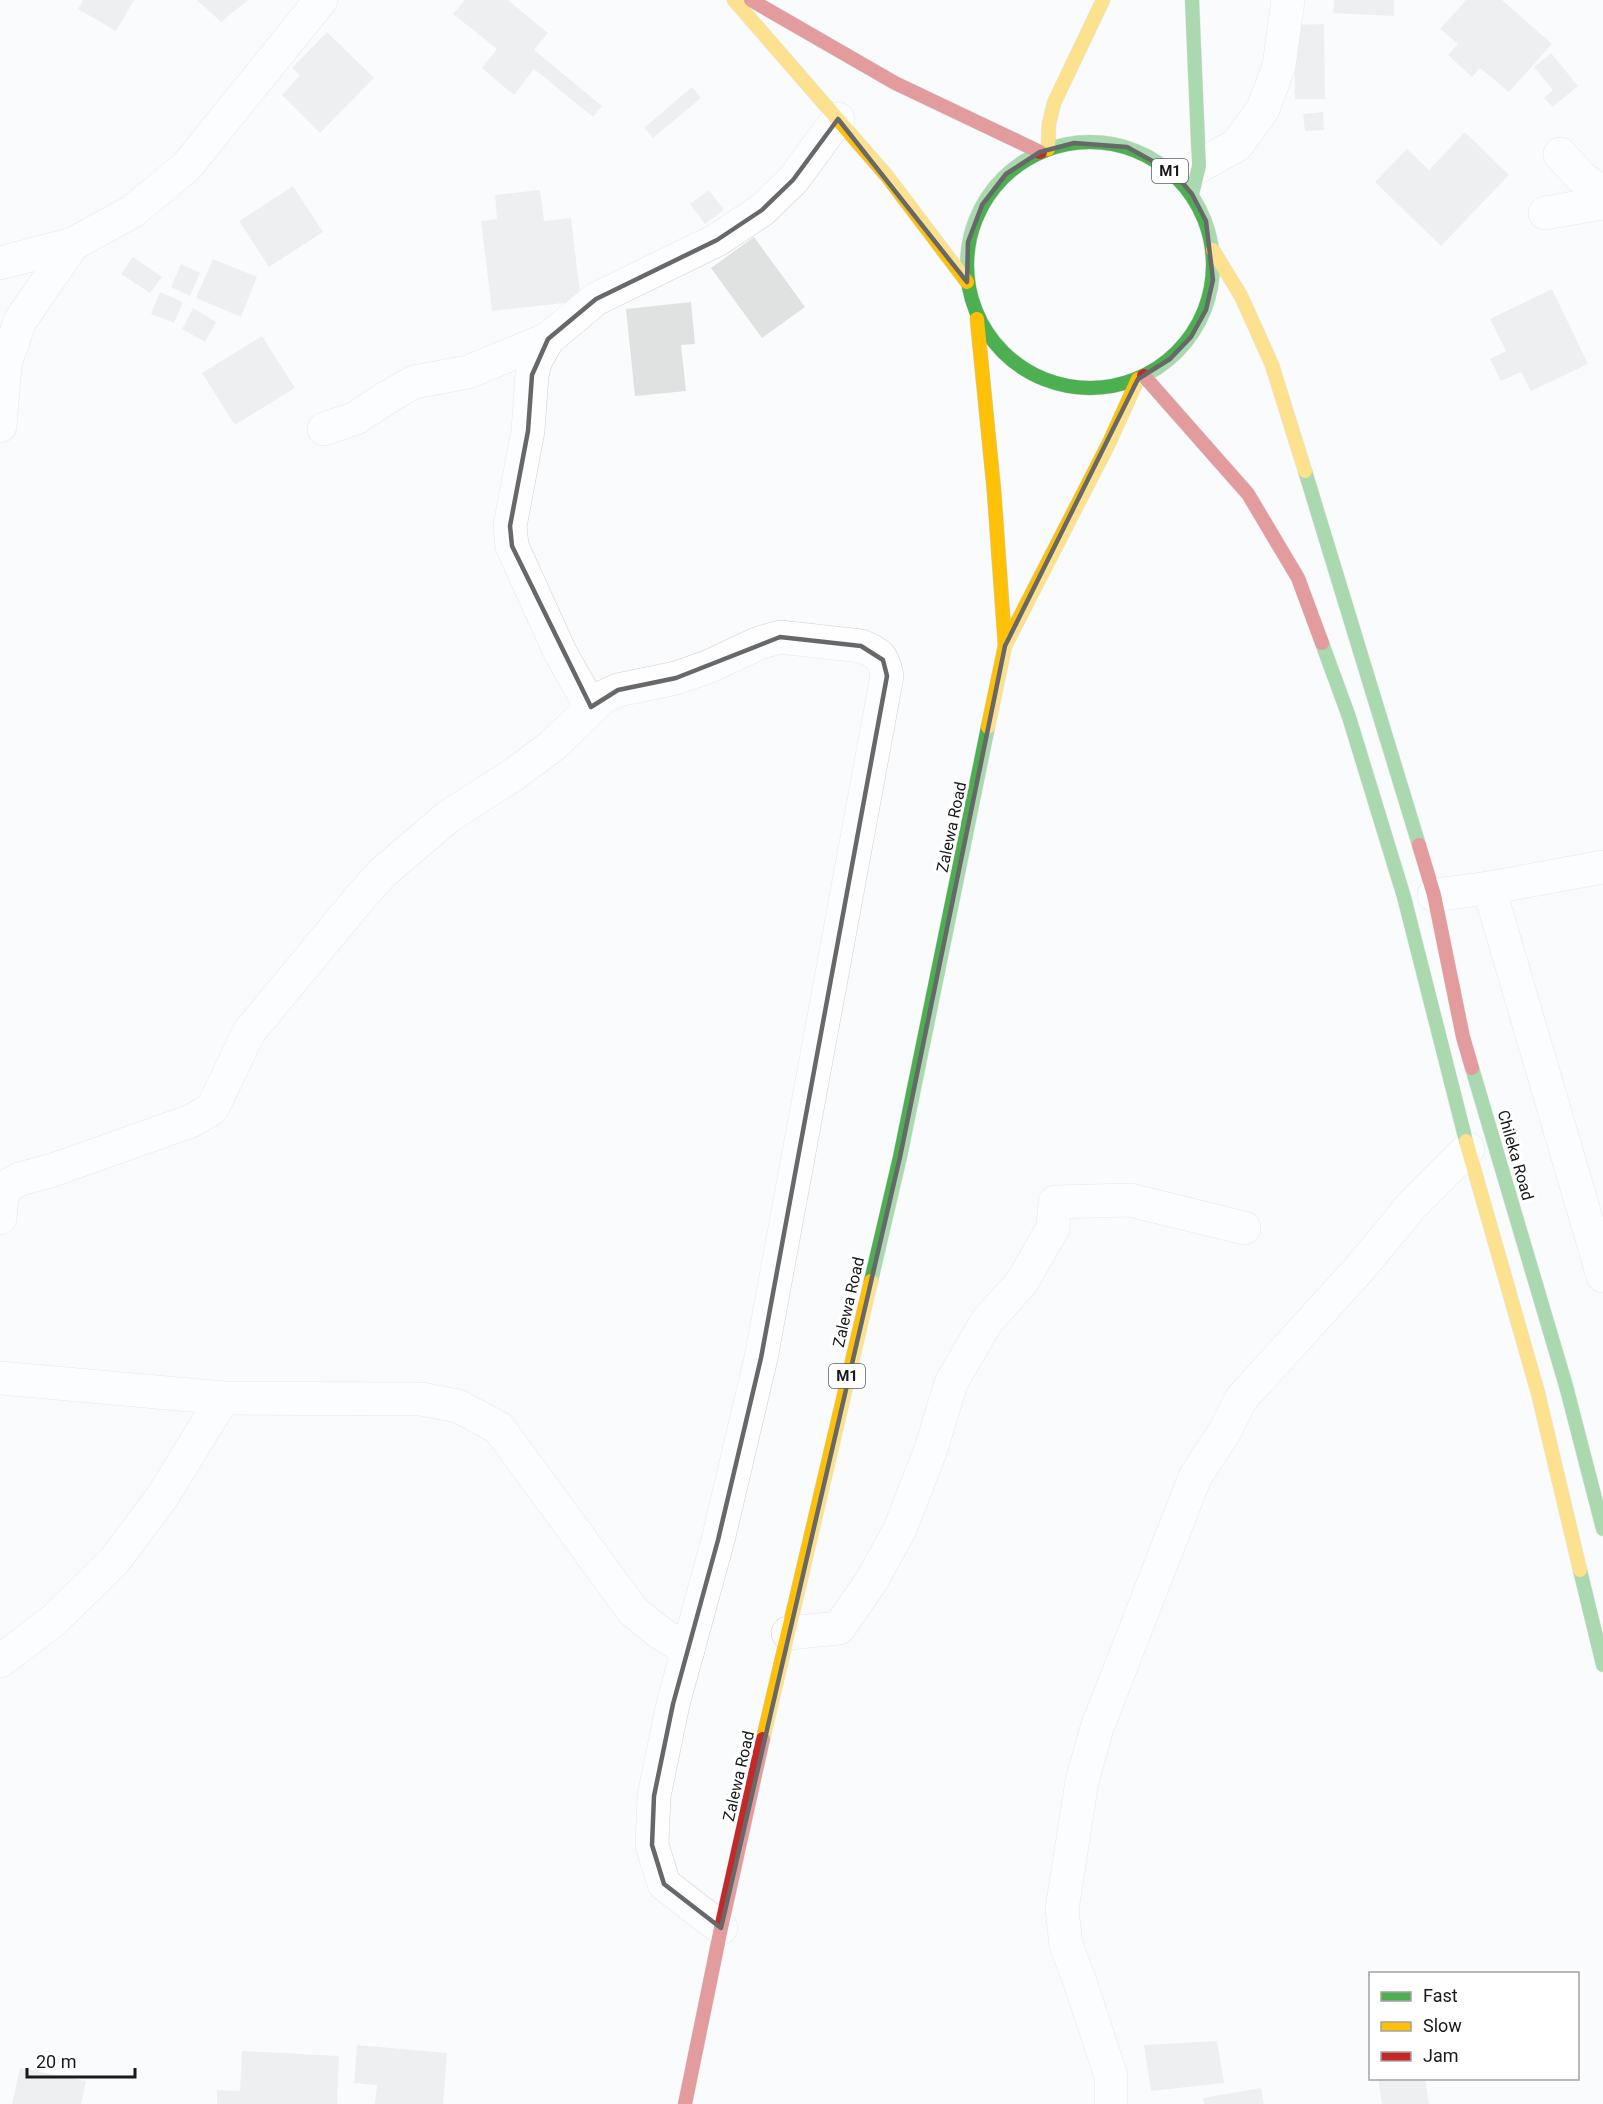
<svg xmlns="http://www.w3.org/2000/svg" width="1603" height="2104" font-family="Roboto,sans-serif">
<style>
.building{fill:#e0e1e1}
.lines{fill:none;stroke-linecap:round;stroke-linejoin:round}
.street-casing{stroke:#d0d1d3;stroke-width:34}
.fast-casing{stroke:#d0d1d3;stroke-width:15}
.slow-casing{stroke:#d0d1d3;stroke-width:15}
.jam-casing{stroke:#d0d1d3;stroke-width:15}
.street{stroke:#fefeff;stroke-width:33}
.fast{stroke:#4caf50;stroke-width:14}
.slow{stroke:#ffc107;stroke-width:14}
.jam{stroke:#c62828;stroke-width:14}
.marked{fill:none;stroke:#676869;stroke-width:4.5;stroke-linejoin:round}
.labels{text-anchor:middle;stroke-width:6;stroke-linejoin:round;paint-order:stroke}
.shield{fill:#fff;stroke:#5d5e5f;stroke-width:1.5}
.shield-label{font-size:15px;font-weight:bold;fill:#18191a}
.street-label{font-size:16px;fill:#18191a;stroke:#fff}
</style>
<rect width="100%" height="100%" fill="#f9fbfd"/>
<g class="building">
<path d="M83,0H134L116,31L78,9Z"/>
<path d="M197,0H248L221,22Z"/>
<path d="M465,0H508L548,33L534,50L602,106L593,117L534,69L514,95L482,68L497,49L453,14Z"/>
<path d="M1334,0H1394V16L1333,13Z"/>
<path d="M1466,0H1502L1552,44L1509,92L1480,68L1472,77L1448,55L1458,44L1440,29Z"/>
<path d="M1324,24L1325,99H1295L1294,25Z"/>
<path d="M327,32L374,78L320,133L282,95L300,75L292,68Z"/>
<path d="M1551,53L1578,86L1553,107L1544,98L1553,90L1534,67Z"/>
<path d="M692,87L701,98L653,138L644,128Z"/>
<path d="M1323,112L1324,130L1305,131L1303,114Z"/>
<path d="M1465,132L1509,175L1441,246L1375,182L1407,149L1429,170Z"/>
<path d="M293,186L323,232L269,267L239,221Z"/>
<path d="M540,190L544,221L571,218L581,301L492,311L481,221L497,219L495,195Z"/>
<path d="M709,190L724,210L705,224L690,204Z"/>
<path d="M754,237L805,307L762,338L711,268Z"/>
<path d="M133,257L162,277L150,293L121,274Z"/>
<path d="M213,259L257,277L241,317L196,298Z"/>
<path d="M181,264L200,273L190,296L171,287Z"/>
<path d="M1552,289L1588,364L1531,391L1521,372L1501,381L1490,359L1506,351L1490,319Z"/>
<path d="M160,292L183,302L174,323L151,314Z"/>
<path d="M691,302L695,344L681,345L686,391L635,396L626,309Z"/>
<path d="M193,308L216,322L205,342L182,329Z"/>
<path d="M262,336L295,388L235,425L202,373Z"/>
<path d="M1217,2041L1224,2083L1151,2091L1144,2045Z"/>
<path d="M357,2045L447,2053L443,2104H375L377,2085L354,2083Z"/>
<path d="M242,2051L339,2056L337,2104H217V2090L240,2091Z"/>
<path d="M20,2068L86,2081L81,2104H12Z"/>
<path d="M1378,2078H1425L1429,2104H1382Z"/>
<path d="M1261,2088L1264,2104H1204L1203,2098Z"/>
</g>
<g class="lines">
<defs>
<g id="street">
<path d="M1560,154L1581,177L1603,194"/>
<path d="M1199,166L1237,145L1263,109L1279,66L1288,0"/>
<path d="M1545,213L1603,203"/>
<path d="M0,263L73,244L133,211L187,166L321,0"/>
<path d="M0,426L5,364L20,321L73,244"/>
<path d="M324,429L356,418L386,398L414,382L468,372L548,339"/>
<path d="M591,707L560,652L512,546L510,526L528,431L532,375L536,360L548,339L596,299L717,240L762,210L793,180L838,119"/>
<path d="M1489,888L1603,1276"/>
<path d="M1434,895L1489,888L1603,867"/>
<path d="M0,1218L2,1197L7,1186L20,1179L53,1170L191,1121L212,1109L249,1032L359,899L381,874L449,816L513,775L552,746L603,697L618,690L676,678L710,666L759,643L780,637L861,646C880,654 883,656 887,676L761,1358L718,1540L673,1704L654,1796L652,1845L664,1884L721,1928"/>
<path d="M0,1378L223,1398L421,1399L458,1406L499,1428L633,1611L660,1633L688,1650"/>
<path d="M788,1633L839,1628L872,1580L900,1529L931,1449L951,1383L987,1321L1022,1282L1053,1228L1055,1202L1130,1200L1244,1228"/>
<path d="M0,1661L54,1620L115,1560L162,1497L223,1398"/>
<path d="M1111,2104V2076L1079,1979L1066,1945L1062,1909L1082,1781L1097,1728L1195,1477L1225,1431L1241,1399L1361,1267L1413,1204L1468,1149"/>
</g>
<g id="fast">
<path d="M1192,0L1199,166L1192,194"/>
<circle cx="1090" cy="265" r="123"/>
<path d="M1305,471L1419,845"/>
<path d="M1322,643L1349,717L1404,897L1466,1141"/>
<path d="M1472,1068L1566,1386L1603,1529"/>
<path d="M871,1281L900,1157L988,727"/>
<path d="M1580,1570L1603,1665"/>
</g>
<g id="slow">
<path d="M734,0L887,176L967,282"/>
<path d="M1048,149L1049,124L1054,103L1103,0"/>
<path d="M1213,250L1241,296L1272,365L1305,471"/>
<path d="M977,319L994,491L1005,645"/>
<path d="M988,727L1005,646L1109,443L1138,379"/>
<path d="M1466,1141L1538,1393L1580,1570"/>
<path d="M763,1739L871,1281"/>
</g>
<g id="jam">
<path d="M751,0L895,83L1040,152"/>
<path d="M1144,376L1248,494L1298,578L1322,643"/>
<path d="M1419,845L1434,895L1463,1037L1472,1068"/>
<path d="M685,2104L721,1928L763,1739"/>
</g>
</defs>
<use href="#street" class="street-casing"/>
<use href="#fast" class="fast-casing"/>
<use href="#slow" class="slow-casing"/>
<use href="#jam" class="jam-casing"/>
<use href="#street" class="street"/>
<use href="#fast" class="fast"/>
<use href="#slow" class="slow"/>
<use href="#jam" class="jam"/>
</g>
<path d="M0 0H1603V2104H0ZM838,119L967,282L968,242L982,205L1006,174L1040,152L1074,143L1127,147L1174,173L1192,194L1206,221L1213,280L1206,310L1191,337L1170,359L1138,379L1005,646L900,1157L721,1928L664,1884L652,1845L654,1796L673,1704L718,1540L761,1358L887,676L883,660L861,646L780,637L676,678L618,690L591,707L512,546L510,526L528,431L532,375L548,339L596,299L717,240L762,210L793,180Z" fill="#f9fbfd" fill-opacity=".55" fill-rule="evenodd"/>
<path class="marked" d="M838,119L967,282L968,242L982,205L1006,174L1040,152L1074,143L1127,147L1174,173L1192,194L1206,221L1213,280L1206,310L1191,337L1170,359L1138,379L1005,646L900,1157L721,1928L664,1884L652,1845L654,1796L673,1704L718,1540L761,1358L887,676L883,660L861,646L780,637L676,678L618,690L591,707L512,546L510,526L528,431L532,375L548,339L596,299L717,240L762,210L793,180Z"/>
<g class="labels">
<g class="shield">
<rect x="1152" y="159" width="36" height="24" rx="4.5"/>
<rect x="829" y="1364" width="36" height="24" rx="4.5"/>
</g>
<g class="shield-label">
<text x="1170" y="176">M1</text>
<text x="847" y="1381">M1</text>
</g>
<g class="street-label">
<text transform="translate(951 827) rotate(-78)" y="6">Zalewa Road</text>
<text transform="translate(1516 1155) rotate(74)" y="6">Chileka Road</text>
<text transform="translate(848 1302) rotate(-77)" y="6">Zalewa Road</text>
<text transform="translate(738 1776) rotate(-77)" y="6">Zalewa Road</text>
</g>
</g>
<rect x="1369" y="1972" width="210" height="108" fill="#ffffff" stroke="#a3a3a3" stroke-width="1.5"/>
<rect x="1381" y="1992" width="30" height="9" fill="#4caf50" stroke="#a3a3a3" stroke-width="1.5"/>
<text x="1423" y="2002" font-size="18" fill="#18191a">Fast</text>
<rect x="1381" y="2022" width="30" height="9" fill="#ffc107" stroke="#a3a3a3" stroke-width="1.5"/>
<text x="1423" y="2032" font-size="18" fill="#18191a">Slow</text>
<rect x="1381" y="2052" width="30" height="9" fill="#c62828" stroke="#a3a3a3" stroke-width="1.5"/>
<text x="1423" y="2062" font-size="18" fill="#18191a">Jam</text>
<path d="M27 2068v9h108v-9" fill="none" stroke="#18191a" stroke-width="3"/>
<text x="36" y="2068" font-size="18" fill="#18191a" stroke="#ffffff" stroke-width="4.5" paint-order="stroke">20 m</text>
</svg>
